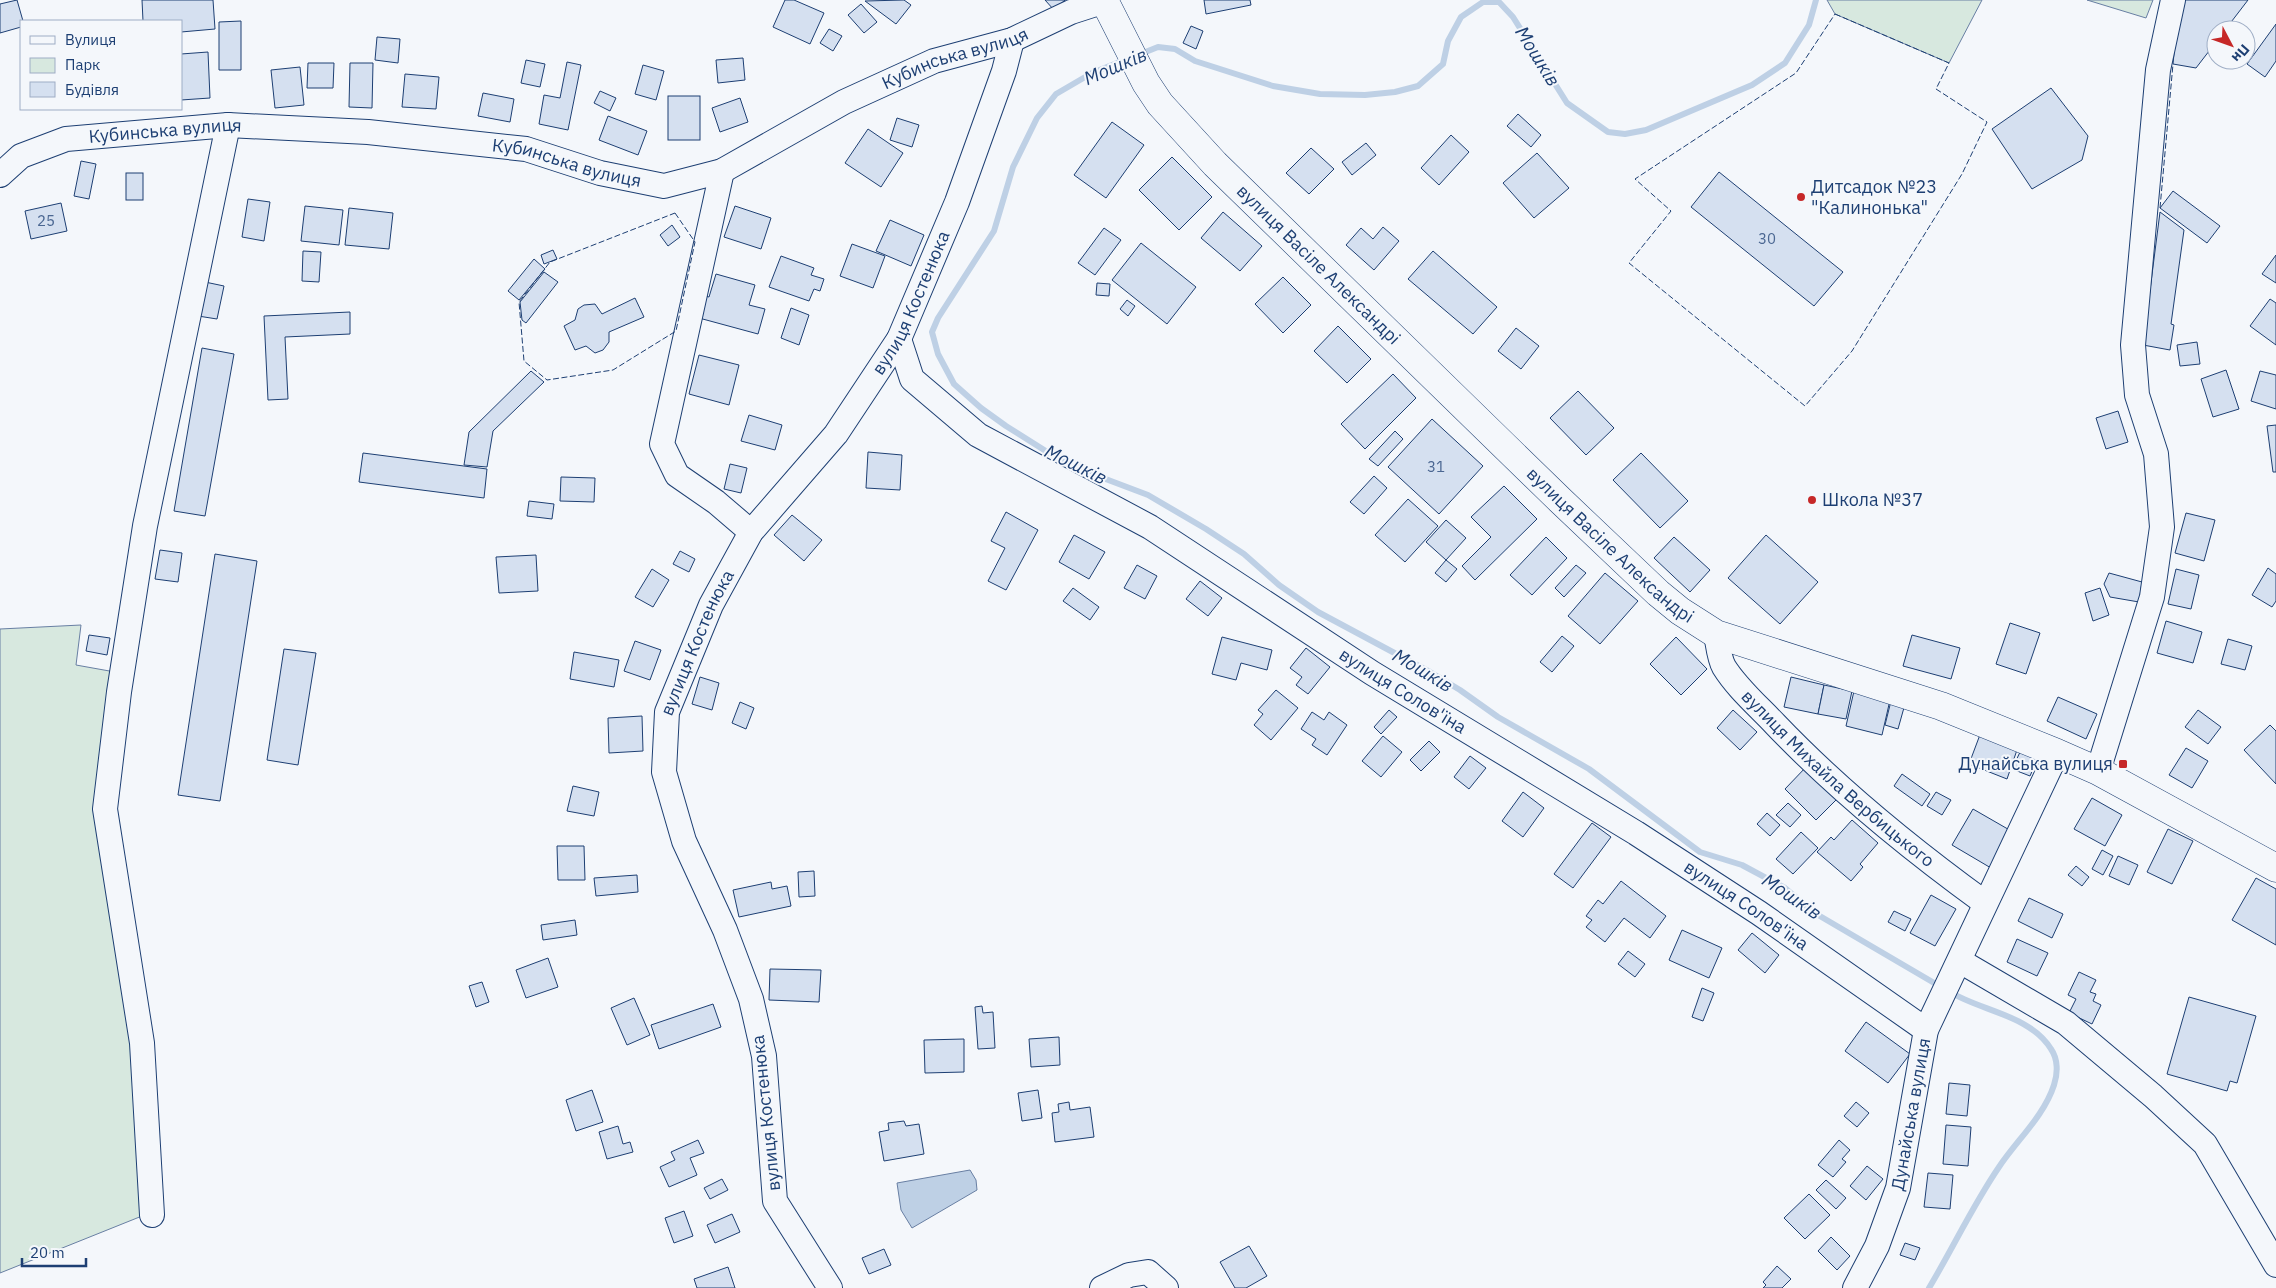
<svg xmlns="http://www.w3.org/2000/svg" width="2276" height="1288" font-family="'IBM Plex Sans',sans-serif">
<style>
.green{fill:#d7e8df;stroke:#687fa3}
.water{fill:#bed0e5;stroke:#687fa3}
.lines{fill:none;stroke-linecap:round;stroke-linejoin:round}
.stream{stroke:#bed0e5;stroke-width:6}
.building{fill:#d5e0f0;stroke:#1d3f73}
.minor-casing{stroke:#1d3f73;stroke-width:26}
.major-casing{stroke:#1d3f73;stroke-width:29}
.minor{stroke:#f4f7fb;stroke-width:24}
.major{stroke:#f4f7fb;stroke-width:28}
.fence{stroke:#1d3f73;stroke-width:1;stroke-dasharray:6 2.5;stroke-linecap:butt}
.poi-dot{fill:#c62828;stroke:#f4f7fb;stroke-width:2}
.labels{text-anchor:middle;stroke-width:4;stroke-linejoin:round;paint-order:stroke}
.number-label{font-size:15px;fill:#4b6792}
.street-label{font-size:18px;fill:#1d3f73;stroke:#f4f7fb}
.poi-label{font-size:18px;fill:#1d3f73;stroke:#f4f7fb;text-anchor:start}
.water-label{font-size:19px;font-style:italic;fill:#1d3f73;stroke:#f4f7fb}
</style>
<rect width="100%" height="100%" fill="#f4f7fb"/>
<g class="green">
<path d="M1827,0H1982L1949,63L1835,14Z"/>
<path d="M2087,0H2153L2146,18Z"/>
<path d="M81,625L76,665L115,672L97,806L134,1044L142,1216L0,1273V629Z"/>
</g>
<path class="water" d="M970,1170L976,1180L977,1190L912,1228L901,1210L897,1183Z"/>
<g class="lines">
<g class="stream">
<path d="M1138,55L1158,47L1175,49L1195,61L1273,86L1320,94L1365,95L1395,92L1418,86L1443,64L1448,41L1461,17L1483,2H1499L1513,17L1567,103L1608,132L1625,134L1646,130L1752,85L1785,63L1809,25L1816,0"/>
<path d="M1127,59L1092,73L1056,94L1037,118L1013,167L994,231L938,318L932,332L938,354L954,384L981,408L1006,426L1060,460L1079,464L1103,478L1148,495L1206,529L1244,554L1279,585L1318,612L1430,672L1460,690L1498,717L1589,769L1700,852L1742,865L1785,888L1813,912L1941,987"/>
<path d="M1929,1288C1953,1248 1973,1205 1999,1167C2017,1140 2044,1116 2054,1085C2058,1073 2058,1059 2051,1049C2030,1015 1981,1011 1950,992"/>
</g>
</g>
<g class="building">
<path d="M17,0L23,21L21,27L0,33V4Z"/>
<path d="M142,0H213L215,29L181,32V21H143Z"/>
<path d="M785,0H794L824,13L810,44L773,27Z"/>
<path d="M904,0L911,5L896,24L865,1Z"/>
<path d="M1045,0H1065L1054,10Z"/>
<path d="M1204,0H1250L1251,5L1206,14Z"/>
<path d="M2184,0H2248L2225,30H2216V42L2196,68L2173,64L2177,22Z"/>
<path d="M861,4L877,22L864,33L848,15Z"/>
<path d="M241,21V70H219V22Z"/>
<path d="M2276,24V61L2265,77L2247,64Z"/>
<path d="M1191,26L1203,31L1196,49L1183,43Z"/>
<path d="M829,29L842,36L833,51L820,43Z"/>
<path d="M377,37L400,39L398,63L375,60Z"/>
<path d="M208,52L210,98L181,100V54Z"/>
<path d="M743,58L745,80L718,83L716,60Z"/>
<path d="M526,60L545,64L540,87L521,83Z"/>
<path d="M567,62L581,65L568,130L539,124L544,95L560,98Z"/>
<path d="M308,63H334L333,88H307Z"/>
<path d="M350,63H373L372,108L349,107Z"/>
<path d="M643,65L664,71L656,100L635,94Z"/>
<path d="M300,67L304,105L275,108L271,70Z"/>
<path d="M405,74L439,77L436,109L402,107Z"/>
<path d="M2051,88L2088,136L2082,160L2032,189L1992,129Z"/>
<path d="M600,91L616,98L610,111L594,103Z"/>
<path d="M483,93L514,99L510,122L478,116Z"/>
<rect x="668" y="96" width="32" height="44"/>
<path d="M740,98L748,122L720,132L712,108Z"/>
<path d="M1518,114L1541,135L1531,147L1507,126Z"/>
<path d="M608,116L647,131L638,155L599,140Z"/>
<path d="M897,118L919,125L912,147L890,140Z"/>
<path d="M1112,122L1144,145L1106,198L1074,175Z"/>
<path d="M868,129L903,153L881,187L845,163Z"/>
<path d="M1451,135L1469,152L1439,185L1421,168Z"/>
<path d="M1366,143L1376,155L1352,175L1342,162Z"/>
<path d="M1311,148L1334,169L1309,194L1286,173Z"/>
<path d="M1537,153L1569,188L1534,218L1503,183Z"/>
<path d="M1172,157L1212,197L1179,230L1139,190Z"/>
<path d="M81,161L96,164L89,199L74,196Z"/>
<path d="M1719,172L1843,272L1814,306L1691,207Z"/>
<rect x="126" y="173" width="17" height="27"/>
<path d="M2173,191L2220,226L2207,243L2160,208Z"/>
<path d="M248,199L270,202L264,241L242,237Z"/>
<path d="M61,203L67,231L31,239L25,211Z"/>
<path d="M305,206L343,210L339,245L301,241Z"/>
<path d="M735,206L771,218L761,249L724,237Z"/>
<path d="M349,208L393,213L389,249L345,245Z"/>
<path d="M1223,212L1262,246L1240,271L1201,238Z"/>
<path d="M2160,212L2184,230L2171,324L2174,325L2170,350L2143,345Z"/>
<path d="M890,220L924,235L911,266L876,251Z"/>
<path d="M672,225L680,237L668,246L660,235Z"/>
<path d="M1383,227L1399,241L1374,270L1346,245L1361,228L1373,239Z"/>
<path d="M1104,228L1121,240L1095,275L1078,263Z"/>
<path d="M1141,243L1196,287L1167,324L1112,280Z"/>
<path d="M852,244L885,256L873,288L840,276Z"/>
<path d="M553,250L557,259L544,264L541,255Z"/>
<path d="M303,251L321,252L319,282L302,281Z"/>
<path d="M1433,251L1497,307L1473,334L1408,279Z"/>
<path d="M2276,255V283L2262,274Z"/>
<path d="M781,256L814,268L811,275L824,279L820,291L814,289L809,301L769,287Z"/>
<path d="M534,259L545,269L519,300L508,291Z"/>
<path d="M544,272L558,282L526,323L522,320L520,302Z"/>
<path d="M716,274L755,285L749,305L765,309L758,334L699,318L705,296L709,297Z"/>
<path d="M1283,277L1311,305L1283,333L1255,304Z"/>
<path d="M205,282L224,286L217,319L198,316Z"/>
<path d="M1097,283L1110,284L1109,296L1096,295Z"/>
<path d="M635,298L644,317L609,332V342L603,350L595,353L586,346L575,350L564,326L575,320L578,309L584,305L595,304L602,314Z"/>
<path d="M2270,299L2276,303V345L2250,326Z"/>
<path d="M1127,300L1135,306L1128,316L1120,309Z"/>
<path d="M791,308L809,315L799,345L781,338Z"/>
<path d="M350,312V334L285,337L288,399L268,400L264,316Z"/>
<path d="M1338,326L1371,359L1347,383L1314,351Z"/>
<path d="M1516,328L1539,346L1521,369L1498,351Z"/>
<path d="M2197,342L2200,364L2180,366L2177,345Z"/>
<path d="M202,348L234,354L205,516L174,511Z"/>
<path d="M699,355L739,365L729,405L689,394Z"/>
<path d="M2226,370L2239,409L2213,417L2201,379Z"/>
<path d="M531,371L544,382L493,431L487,467L464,465L469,432Z"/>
<path d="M2260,371L2276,375V409L2251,401Z"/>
<path d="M1393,374L1416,398L1365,449L1341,424Z"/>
<path d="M1578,391L1614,428L1586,455L1550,418Z"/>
<path d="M2118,411L2128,442L2106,449L2096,418Z"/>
<path d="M749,415L782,425L775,450L741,441Z"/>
<path d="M1432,419L1483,466L1439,514L1388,467Z"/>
<path d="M2276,425V472H2273L2267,426Z"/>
<path d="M1395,431L1403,439L1378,466L1369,459Z"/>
<path d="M868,452L902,455L900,490L866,488Z"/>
<path d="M363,453L487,469L484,498L359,482Z"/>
<path d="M1641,453L1688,501L1660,528L1613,480Z"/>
<path d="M730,464L747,468L741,493L724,489Z"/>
<path d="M1374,476L1387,488L1364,514L1350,502Z"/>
<path d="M561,477L595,478L594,502L560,501Z"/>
<path d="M1504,486L1537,519L1475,580L1462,566L1491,537L1471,517Z"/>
<path d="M1408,499L1438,526L1405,562L1375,535Z"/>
<path d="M529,501L554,504L552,519L527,516Z"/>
<path d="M1006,512L1038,530L1006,590L988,581L1005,548L991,541Z"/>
<path d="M2186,513L2215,520L2204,561L2175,553Z"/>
<path d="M792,515L822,540L804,561L774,535Z"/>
<path d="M1446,520L1466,538L1446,560L1426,542Z"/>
<path d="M1074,535L1105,552L1089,579L1059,562Z"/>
<path d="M1766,535L1818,582L1780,624L1728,578Z"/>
<path d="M1546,537L1567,558L1532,595L1510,575Z"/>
<path d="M1674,537L1710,570L1690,592L1654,558Z"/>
<path d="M160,550L182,553L178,582L155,579Z"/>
<path d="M680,551L695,559L689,572L673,564Z"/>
<path d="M215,554L257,561L220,801L178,795Z"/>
<path d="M536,555L538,591L499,593L496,557Z"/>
<path d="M1446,560L1457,569L1446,582L1435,573Z"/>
<path d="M1137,565L1157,576L1145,599L1124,588Z"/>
<path d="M1576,565L1586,573L1564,597L1555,588Z"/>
<path d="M2268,568L2276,574V601L2272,607L2252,595Z"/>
<path d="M652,569L669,580L653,607L635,597Z"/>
<path d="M2176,569L2199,575L2191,609L2168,604Z"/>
<path d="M1605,573L1638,601L1600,644L1568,616Z"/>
<path d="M2109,573L2142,582L2139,602L2110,597L2104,584Z"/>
<path d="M1200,581L1222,598L1208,616L1186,599Z"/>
<path d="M1073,588L1099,607L1090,620L1063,601Z"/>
<path d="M2100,588L2109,615L2093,621L2085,593Z"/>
<path d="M2166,621L2202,632L2193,663L2157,653Z"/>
<path d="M2010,623L2040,633L2026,674L1996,664Z"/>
<path d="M89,635L110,638L107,655L86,651Z"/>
<path d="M1912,635L1960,648L1951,679L1903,666Z"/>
<path d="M1562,636L1574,646L1552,672L1540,662Z"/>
<path d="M1222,637L1272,650L1267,670L1241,663L1236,680L1212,674Z"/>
<path d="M1676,637L1707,669L1681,695L1650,664Z"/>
<path d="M2228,639L2252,646L2245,670L2221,664Z"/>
<path d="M635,641L661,650L650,680L624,671Z"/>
<path d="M1306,648L1330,667L1308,694L1296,685L1302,677L1290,668Z"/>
<path d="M284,649L316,653L298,765L267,760Z"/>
<path d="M574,652L619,660L614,687L570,679Z"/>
<path d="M700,677L719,683L712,710L692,704Z"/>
<path d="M1791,677L1824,685L1818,714L1784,707Z"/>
<path d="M1824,685L1852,691L1846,719L1818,714Z"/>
<path d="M1276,690L1298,708L1271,740L1254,725L1263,714L1258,710Z"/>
<path d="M1854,691L1890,700L1882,735L1846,726Z"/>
<path d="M2058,697L2097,714L2086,739L2047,721Z"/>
<path d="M1891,701L1905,704L1898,729L1885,725Z"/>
<path d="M740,702L754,708L746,729L732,723Z"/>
<path d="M1389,710L1397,717L1381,734L1374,727Z"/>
<path d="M1733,710L1757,732L1740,750L1717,728Z"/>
<path d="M2198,710L2221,727L2208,744L2185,727Z"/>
<path d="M1312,712L1324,720L1329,712L1347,725L1327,755L1312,745L1316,739L1301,729Z"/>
<path d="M642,716L643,751L609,753L608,718Z"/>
<path d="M2270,725L2276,731V784L2244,750Z"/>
<path d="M1981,732L2018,747L2007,779L1969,764Z"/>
<path d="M1383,736L1402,752L1381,777L1362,761Z"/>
<path d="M1429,741L1440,752L1421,771L1410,760Z"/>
<path d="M2186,748L2208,761L2192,788L2169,775Z"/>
<path d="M2021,750L2038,758L2030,776L2012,769Z"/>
<path d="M1470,756L1486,768L1469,789L1454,777Z"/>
<path d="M1807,766L1838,798L1816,820L1785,789Z"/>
<path d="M1902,774L1930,794L1922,806L1894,786Z"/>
<path d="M573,786L599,792L594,816L567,811Z"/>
<path d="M1523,792L1544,808L1523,837L1502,821Z"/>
<path d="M1936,792L1951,800L1942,815L1927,806Z"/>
<path d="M2092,798L2122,815L2105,846L2074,829Z"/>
<path d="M1788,803L1801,815L1790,827L1776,815Z"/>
<path d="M1973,809L2013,832L1991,868L1952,845Z"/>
<path d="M1767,813L1780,825L1770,836L1757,824Z"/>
<path d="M1852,820L1878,843L1860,864L1863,867L1851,881L1817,852L1831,837L1834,840Z"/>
<path d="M1592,823L1611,837L1573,888L1554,874Z"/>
<path d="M2168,829L2193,841L2172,884L2147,872Z"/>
<path d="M1801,832L1818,848L1793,874L1776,859Z"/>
<path d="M557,846H584L585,880H558Z"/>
<path d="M2102,850L2113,856L2103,875L2092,869Z"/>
<path d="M2118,856L2138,865L2129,885L2109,876Z"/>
<path d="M2076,866L2089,877L2082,886L2068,875Z"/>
<path d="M814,871L815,896L799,897L798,872Z"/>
<path d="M637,875L638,892L596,896L594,878Z"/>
<path d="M2256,878L2276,889V945L2232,920Z"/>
<path d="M1621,881L1666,916L1650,938L1624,918L1605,942L1586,927L1592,920L1586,916L1598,900L1603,904Z"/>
<path d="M771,882L772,889L787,886L791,906L739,917L733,890Z"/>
<path d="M1931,895L1956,909L1935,946L1910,933Z"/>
<path d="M2029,898L2063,914L2052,938L2018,921Z"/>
<path d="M1894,911L1911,919L1905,931L1888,922Z"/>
<path d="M575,920L577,935L543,940L541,925Z"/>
<path d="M1682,930L1722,948L1709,978L1669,960Z"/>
<path d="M1752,933L1779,955L1765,973L1738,950Z"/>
<path d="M2017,939L2048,953L2037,976L2007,962Z"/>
<path d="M1628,951L1645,964L1635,977L1618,964Z"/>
<path d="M548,958L558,987L526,998L516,970Z"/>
<path d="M770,969L821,970L819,1002L769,1000Z"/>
<path d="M2079,972L2096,980L2090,992L2096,994L2093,1001L2101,1005L2092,1024L2069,1013L2076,999L2068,995Z"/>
<path d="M482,982L489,1002L476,1007L469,986Z"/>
<path d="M1702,988L1714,993L1703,1021L1692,1017Z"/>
<path d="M2189,997L2256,1016L2237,1083L2230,1081L2227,1091L2167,1074Z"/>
<path d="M634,998L650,1035L627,1045L611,1008Z"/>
<path d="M713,1004L721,1027L659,1049L651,1025Z"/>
<path d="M982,1006L983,1013L993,1012L995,1048L978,1049L975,1007Z"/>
<path d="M1866,1022L1910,1054L1888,1083L1845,1051Z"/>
<path d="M1059,1037L1060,1065L1031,1067L1029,1039Z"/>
<path d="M964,1039V1072L925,1073L924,1040Z"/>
<path d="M1949,1083L1970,1085L1967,1116L1946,1114Z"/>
<path d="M592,1090L603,1122L576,1131L566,1100Z"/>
<path d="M1038,1090L1042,1118L1022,1121L1018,1093Z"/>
<path d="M1069,1102L1070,1110L1090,1107L1094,1137L1055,1142L1052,1113L1059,1112L1058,1104Z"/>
<path d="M1856,1102L1869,1113L1857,1127L1844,1116Z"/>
<path d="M904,1121L906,1126L919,1124L924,1154L884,1161L879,1132L889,1130L888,1123Z"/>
<path d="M1946,1125L1971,1127L1968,1166L1943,1164Z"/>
<path d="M618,1126L623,1144L630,1142L633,1152L607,1159L599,1132Z"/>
<path d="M698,1140L704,1153L690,1158L697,1175L669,1187L660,1167L675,1160L671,1152Z"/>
<path d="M1839,1140L1850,1150L1842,1159L1846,1162L1833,1177L1818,1165Z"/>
<path d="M1867,1166L1883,1179L1866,1200L1850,1186Z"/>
<path d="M1928,1173L1953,1175L1950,1209L1924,1207Z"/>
<path d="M722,1179L728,1190L710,1199L704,1188Z"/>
<path d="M1826,1180L1846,1198L1836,1209L1816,1190Z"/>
<path d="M1809,1194L1830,1215L1805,1239L1784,1218Z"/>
<path d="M684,1211L693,1236L674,1243L665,1218Z"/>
<path d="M732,1214L740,1232L715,1243L707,1225Z"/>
<path d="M1831,1237L1850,1256L1837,1270L1818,1251Z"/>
<path d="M1905,1243L1920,1248L1915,1260L1900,1255Z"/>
<path d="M1249,1246L1267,1276L1246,1288H1235L1220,1262Z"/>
<path d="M884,1249L891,1265L869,1274L862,1258Z"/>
<path d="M1777,1266L1791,1279L1782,1288H1763L1766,1285L1763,1282Z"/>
<path d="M728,1267L735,1288H697L694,1279Z"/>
</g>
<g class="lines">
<defs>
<g id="minor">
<path d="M722,171L662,444L677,475L716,502L751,532"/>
<path id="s1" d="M0,175L21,156L66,139L228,125L368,132L526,149L600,173L664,186L722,171L844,102L934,61L1012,40L1071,12L1105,1"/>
<path id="s2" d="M899,339L912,379L978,435L1150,527L1372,673L1636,833L1759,913L1926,1030"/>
<path id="s3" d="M1716,634C1718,644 1719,658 1724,667C1737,688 1758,706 1775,724C1837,789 1912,850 1985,903"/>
<path d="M2098,771L2152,597L2162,527L2156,454L2137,395L2133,345L2158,70L2173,0"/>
<path d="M1960,961L2066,1023L2153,1096L2205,1144L2276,1265"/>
<path d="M152,1215L142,1043L105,809L119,692L145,526L228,125"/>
<path id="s4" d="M830,1288L775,1201L764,1056L751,999L725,930L684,841L664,772L667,712L711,605L751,532L836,434L899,339L957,202L1004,71L1012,40"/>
<path d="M1102,1288L1129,1275L1148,1272L1166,1288"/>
<path id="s5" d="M1855,1288L1877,1246L1898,1188L1926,1030L2057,753"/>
</g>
<g id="major">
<path id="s6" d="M1104,0L1146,83L1160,104L1215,164L1560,500L1658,593L1680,611L1716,634L1941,706L2057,753L2098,771L2276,868"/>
</g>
</defs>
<use href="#minor" class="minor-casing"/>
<use href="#major" class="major-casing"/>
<use href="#minor" class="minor"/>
<use href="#major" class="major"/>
<g class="fence">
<path d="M1835,14L1949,63L1936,89L1987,122L1962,174L1852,351L1805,406L1629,263L1671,211L1635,179L1796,73Z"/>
<path d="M2160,208L2173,64"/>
<path d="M675,213L695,242L676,331L613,370L547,380L524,361L519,302L550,262Z"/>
</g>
</g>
<g class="poi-dot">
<circle cx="1801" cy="197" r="5"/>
<circle cx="1812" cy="500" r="5"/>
<rect x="2118" y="759" width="10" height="10" rx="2.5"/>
</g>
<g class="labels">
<g class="number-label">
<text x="46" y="226">25</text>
<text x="1767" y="244">30</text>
<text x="1436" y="472">31</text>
</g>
<g class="street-label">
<text dy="6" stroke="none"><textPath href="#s1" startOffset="1001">Кубинська вулиця</textPath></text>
<text dy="6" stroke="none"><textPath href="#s1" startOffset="176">Кубинська вулиця</textPath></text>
<text dy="6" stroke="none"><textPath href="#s1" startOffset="581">Кубинська вулиця</textPath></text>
<text dy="6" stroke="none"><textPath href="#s6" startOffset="344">вулиця Васіле Александрі</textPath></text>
<text dy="6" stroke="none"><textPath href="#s4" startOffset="1091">вулиця Костенюка</textPath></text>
<text dy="6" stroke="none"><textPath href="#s6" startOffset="749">вулиця Васіле Александрі</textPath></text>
<text dy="6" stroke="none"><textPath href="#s4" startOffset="686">вулиця Костенюка</textPath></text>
<text dy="6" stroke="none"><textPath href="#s2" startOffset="625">вулиця Солов'їна</textPath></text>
<text dy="6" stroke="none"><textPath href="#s3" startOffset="194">вулиця Михайла Вербицького</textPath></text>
<text dy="6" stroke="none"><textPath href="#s2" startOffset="1030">вулиця Солов'їна</textPath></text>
<text transform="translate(766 1113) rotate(-96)" y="6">вулиця Костенюка</text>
<text dy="6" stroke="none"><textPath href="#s5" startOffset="184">Дунайська вулиця</textPath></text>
</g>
<g class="poi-label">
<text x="1811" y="193">Дитсадок №23<tspan x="1811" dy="21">"Калинонька"</tspan></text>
<text x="1822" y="506">Школа №37</text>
<text x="2113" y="770" text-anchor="end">Дунайська вулиця</text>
</g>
<g class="water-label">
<text transform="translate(1538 56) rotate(58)" y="7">Мошків</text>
<text transform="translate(1115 66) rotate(-23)" y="7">Мошків</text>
<text transform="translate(1076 464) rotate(26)" y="7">Мошків</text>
<text transform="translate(1423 670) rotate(31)" y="7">Мошків</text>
<text transform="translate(1792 896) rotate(34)" y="7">Мошків</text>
</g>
</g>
<rect x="20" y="20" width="162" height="90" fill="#f4f7fb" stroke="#9eadc5"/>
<rect x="30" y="36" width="25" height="8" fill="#f4f7fb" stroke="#9eadc5"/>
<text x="65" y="45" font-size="15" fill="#1d3f73">Вулиця</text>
<rect x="30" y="58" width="25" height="15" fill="#d7e8df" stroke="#9eadc5"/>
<text x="65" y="70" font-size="15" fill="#1d3f73">Парк</text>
<rect x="30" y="82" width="25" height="15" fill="#d5e0f0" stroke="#9eadc5"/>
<text x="65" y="95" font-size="15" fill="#1d3f73">Будівля</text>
<g transform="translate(2231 45) rotate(131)"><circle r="24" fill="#f4f7fb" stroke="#9eadc5"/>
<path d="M0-4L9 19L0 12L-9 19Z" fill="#c62828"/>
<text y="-8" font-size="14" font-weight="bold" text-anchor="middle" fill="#1d3f73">Пн</text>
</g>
<path d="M22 1258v8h64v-8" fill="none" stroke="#1d3f73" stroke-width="2.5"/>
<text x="30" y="1258" font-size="15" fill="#1d3f73" stroke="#f4f7fb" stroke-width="4" paint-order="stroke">20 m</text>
</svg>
